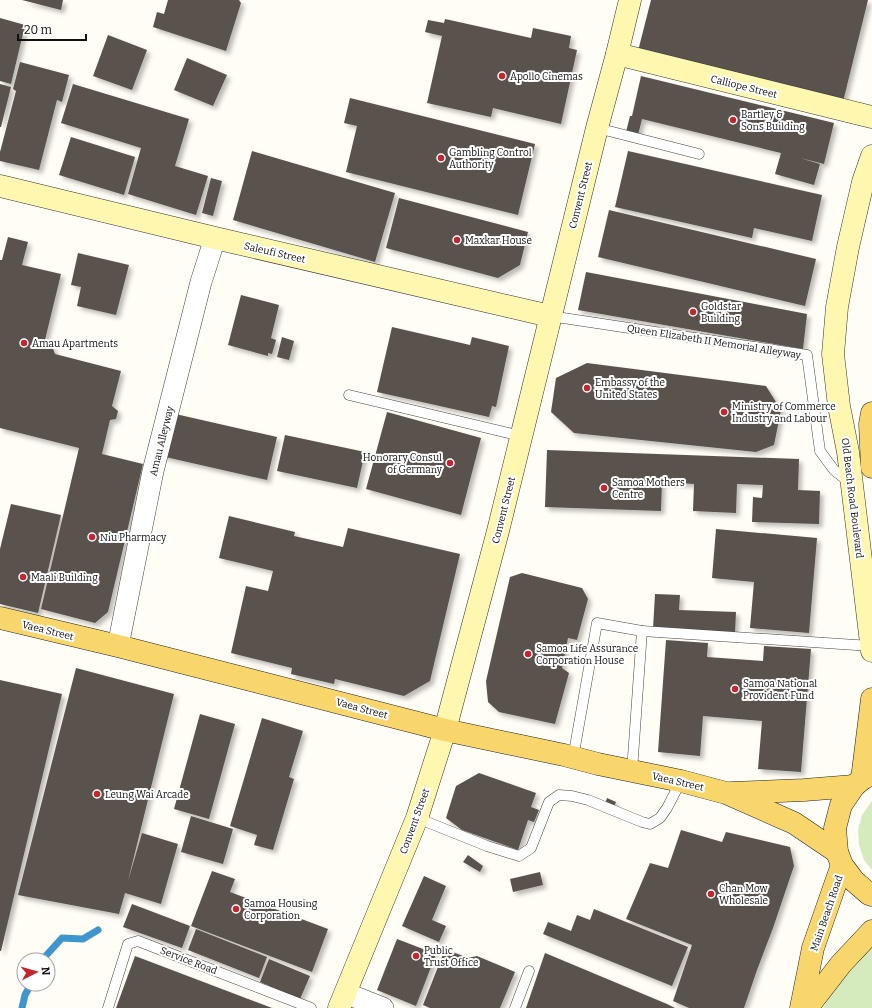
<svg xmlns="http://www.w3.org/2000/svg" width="872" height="1008" font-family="Bitter,serif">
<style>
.green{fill:#d5ebbd}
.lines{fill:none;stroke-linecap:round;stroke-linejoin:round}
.stream{stroke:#3f96cf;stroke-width:7}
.building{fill:#5a524d;filter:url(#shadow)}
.service-casing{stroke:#444;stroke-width:11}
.minor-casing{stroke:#444;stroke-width:22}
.secondary-casing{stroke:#333;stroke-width:23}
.primary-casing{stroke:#222;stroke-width:23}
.service{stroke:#fff;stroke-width:10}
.minor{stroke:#fff;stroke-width:21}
.secondary{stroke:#fff6b0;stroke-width:22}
.primary{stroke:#f9d66b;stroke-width:22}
.poi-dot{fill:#c4262e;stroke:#fff;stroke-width:1.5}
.labels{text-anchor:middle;stroke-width:4;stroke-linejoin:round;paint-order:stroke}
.poi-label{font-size:10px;fill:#111;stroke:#fff;text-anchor:start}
.street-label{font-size:10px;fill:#111;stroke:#fff}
</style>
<defs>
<filter id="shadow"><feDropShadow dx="3.5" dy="3.5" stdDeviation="2" flood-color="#0004"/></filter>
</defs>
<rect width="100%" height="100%" fill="#fffdf5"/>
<g class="green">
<path d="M872,801V870L864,860L859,845L858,830L862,815Z"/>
<path d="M872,946V1008H823L852,960Z"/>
</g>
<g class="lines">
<g class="stream">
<path d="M42,960L62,938L83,939L98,930"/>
<path d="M22,1008L25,995L31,984"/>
</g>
</g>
<g class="building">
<path d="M22,0H63L61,10Z"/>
<path d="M168,0H239L241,3L226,51L153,27L157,12L164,14Z"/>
<path d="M651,0H868L842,106L637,55Z"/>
<path d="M0,18L25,25L11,84L0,81Z"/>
<path d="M445,19L531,38L533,28L571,36L569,48L577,50L561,124L493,108L491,117L427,103L442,36L425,32L428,20L444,23Z"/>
<path d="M108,35L147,50L132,90L93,76Z"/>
<path d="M187,58L227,75L213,106L174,90Z"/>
<path d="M20,62L69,75L62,102L57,100L39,170L0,161V152L16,91L13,89Z"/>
<path d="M641,76L834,123L824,164L800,158L820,164L814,185L775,174L781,153L642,119L638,135L626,132L630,116H632Z"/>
<path d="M0,84L11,87L1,127H0Z"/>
<path d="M73,84L189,119L175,166L208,176L196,215L128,194L141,148L61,123Z"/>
<path d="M350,98L535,144L518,215L346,172L357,126L344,123Z"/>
<path d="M71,137L135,157L124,195L59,175Z"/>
<path d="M252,151L395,193L375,262L233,220Z"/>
<path d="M628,151L822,195L812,241L754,228L752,238L615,207Z"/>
<path d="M211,178L222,181L213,216L202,213Z"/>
<path d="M399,198L528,232L520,265L498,278L386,248Z"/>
<path d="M609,210L816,259L805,306L598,257Z"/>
<path d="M8,237L28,242L22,265L61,274L45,340L52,346L55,354L121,371L112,406L118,411L116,419L110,420L102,454L143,464L108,612L95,623L41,609L79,448L0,428V260H2Z"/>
<path d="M78,253L129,265L116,315L77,306L81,287L71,285Z"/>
<path d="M586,272L807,314L803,349L578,310Z"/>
<path d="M241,295L279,305L271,338L276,340L272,354L268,353V356L228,345Z"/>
<path d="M392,327L470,345L472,337L509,346L496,407L492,406L489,417L377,392Z"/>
<path d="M282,337L294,341L289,360L277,357Z"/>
<path d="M587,363L766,386L781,410L774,445L756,452L574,433L551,412L556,378Z"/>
<path d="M387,412L481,438L461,515L366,489Z"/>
<path d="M171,413L277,437L267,480L161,456Z"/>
<path d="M285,435L365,452L357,488L277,471Z"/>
<path d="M547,450L799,459L798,490L820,491L819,524L752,522L753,497L762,498L763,485L737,484L736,513L693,511L694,484L662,482L661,511L545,507Z"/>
<path d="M11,504L61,515L38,613L0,604V549Z"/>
<path d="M229,516L295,532L294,536L343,547L348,528L460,554L430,681L404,696L335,679L334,684L291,674L292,668L231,653L246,586L268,591L273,571L219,558Z"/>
<path d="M716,529L817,538L809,633L750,628L754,582L712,578Z"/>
<path d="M522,573L582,588L588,599L577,640L568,638L562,668L569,673L555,724L499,712L488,702L486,681L510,577Z"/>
<path d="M655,594L680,595L679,610L736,612L735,633L653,629Z"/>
<path d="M666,640L708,643L707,657L763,661L764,646L811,649L801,772L758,769L762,721L703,716L700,756L658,752Z"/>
<path d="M76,668L174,694L128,881L142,833L178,844L161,904L125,893L119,914L18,895Z"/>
<path d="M0,680L62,694L1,951H0Z"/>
<path d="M200,714L235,724L209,819L174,809Z"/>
<path d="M262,718L303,731L289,777L294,779L273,850L254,845L257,835L230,826Z"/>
<path d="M479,773L536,793L531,807L539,810L534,822L528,820L518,850L462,830L446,818L456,786Z"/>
<path d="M607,798L616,802L612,811L604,807Z"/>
<path d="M191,816L233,829L223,864L181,852Z"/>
<path d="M681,830L722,842L726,832L790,847L794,866L773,928L757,970L744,1008H689L673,1001L692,945L626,919L650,863L668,868Z"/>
<path d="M468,855L483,866L480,872L463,862Z"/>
<path d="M212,871L235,879L230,892L328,929L312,972L191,926Z"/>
<path d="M540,872L543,885L513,892L510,879Z"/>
<path d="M424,876L446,886L432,920L446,926L439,942L402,926Z"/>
<path d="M132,904L190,926L182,948L123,927Z"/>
<path d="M594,909L688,947L672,986L543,934L548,922L571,931L577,915L590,920Z"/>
<path d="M196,929L267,957L259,978L188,950Z"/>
<path d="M397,939L436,954L416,1006L377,990Z"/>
<path d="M445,949L468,958L477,956L515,972L500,1008H430L423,1005Z"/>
<path d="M545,953L667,1004L675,1008H526Z"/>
<path d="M135,956L272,1008H116Z"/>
<path d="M269,959L310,976L300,999L260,982Z"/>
</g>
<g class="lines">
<defs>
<g id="service">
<path d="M597,128L699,154"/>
<path d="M550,316L807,355L820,451L834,470L849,482"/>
<path d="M349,395L521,436"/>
<path d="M642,631L871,646"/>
<path d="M573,758L597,623L642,631L632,771"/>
<path d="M417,818L487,846L519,856L531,848L549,802L559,795L572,796L588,800L642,822L650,824L660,818L667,808L681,781"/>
<path d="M108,1008L128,944L138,941L311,1008"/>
<path d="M515,1008L529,971"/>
</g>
<g id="minor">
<path d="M118,646L153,471L201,282L215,238"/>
<path d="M345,993L383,1008"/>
</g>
<g id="secondary">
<path d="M617,54L872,117"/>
<path d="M872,156L863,182L848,247L837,307L833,354L839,406L848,452L872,651"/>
<path d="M0,186L215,238L550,316"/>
<path d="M339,1008L417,818L445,730L498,531L597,128L617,54L630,0"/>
</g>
<g id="primary">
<path d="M872,413L870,424L872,467"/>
<path d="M0,618L118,646L445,730L564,755L598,764L681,781L726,793L794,823L837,852"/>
<path d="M872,774L862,779L854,786L841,805L835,828L837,852L842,865L854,881L869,894L872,895"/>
<path d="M862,779L872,699"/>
<path d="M731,793L804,790L854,786"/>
<path d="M801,1008L813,948L842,865"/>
<path d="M807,1008L841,964L872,931"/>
</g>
</defs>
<use href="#service" class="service-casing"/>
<use href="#minor" class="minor-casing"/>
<use href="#secondary" class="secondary-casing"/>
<use href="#primary" class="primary-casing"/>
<use href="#service" class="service"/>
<use href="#minor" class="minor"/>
<use href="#secondary" class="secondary"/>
<use href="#primary" class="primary"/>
</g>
<g class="poi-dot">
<circle cx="502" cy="76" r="4"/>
<circle cx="733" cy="120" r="4"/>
<circle cx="441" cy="158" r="4"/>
<circle cx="457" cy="240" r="4"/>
<circle cx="693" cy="312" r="4"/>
<circle cx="24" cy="343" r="4"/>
<circle cx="587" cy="388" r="4"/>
<circle cx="724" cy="412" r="4"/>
<circle cx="450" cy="463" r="4"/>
<circle cx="604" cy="488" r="4"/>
<circle cx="92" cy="537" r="4"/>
<circle cx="23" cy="577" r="4"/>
<circle cx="528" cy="654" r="4"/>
<circle cx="735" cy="689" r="4"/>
<circle cx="97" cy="794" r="4"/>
<circle cx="711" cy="894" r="4"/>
<circle cx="236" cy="909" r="4"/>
<circle cx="416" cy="956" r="4"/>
</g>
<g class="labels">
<g class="poi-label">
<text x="510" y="80">Apollo Cinemas</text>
<text x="741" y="118">Bartley &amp;<tspan x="741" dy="12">Sons Building</tspan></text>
<text x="449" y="156">Gambling Control<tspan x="449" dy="12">Authority</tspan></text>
<text x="465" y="244">Maxkar House</text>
<text x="701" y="310">Goldstar<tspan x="701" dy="12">Building</tspan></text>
<text x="32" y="347">Amau Apartments</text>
<text x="595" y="386">Embassy of the<tspan x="595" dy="12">United States</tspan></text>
<text x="732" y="410">Ministry of Commerce<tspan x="732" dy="12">Industry and Labour</tspan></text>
<text x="442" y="461" text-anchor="end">Honorary Consul<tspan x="442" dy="12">of Germany</tspan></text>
<text x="612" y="486">Samoa Mothers<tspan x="612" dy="12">Centre</tspan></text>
<text x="100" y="541">Niu Pharmacy</text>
<text x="31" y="581">Maali Building</text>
<text x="536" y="652">Samoa Life Assurance<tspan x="536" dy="12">Corporation House</tspan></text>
<text x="743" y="687">Samoa National<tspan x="743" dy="12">Provident Fund</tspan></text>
<text x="105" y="798">Leung Wai Arcade</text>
<text x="719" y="892">Chan Mow<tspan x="719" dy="12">Wholesale</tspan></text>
<text x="244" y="907">Samoa Housing<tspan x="244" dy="12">Corporation</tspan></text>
<text x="424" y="954">Public<tspan x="424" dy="12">Trust Office</tspan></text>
</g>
<g class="street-label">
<text transform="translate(744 86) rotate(14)" y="4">Calliope Street</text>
<text transform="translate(580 195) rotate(-76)" y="4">Convent Street</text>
<text transform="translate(275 252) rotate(13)" y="4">Saleufi Street</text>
<text transform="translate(714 341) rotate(9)" y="4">Queen Elizabeth II Memorial Alleyway</text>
<text transform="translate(161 441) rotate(-76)" y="4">Amau Alleyway</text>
<text transform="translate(853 498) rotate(83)" y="4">Old Beach Road Boulevard</text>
<text transform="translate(503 510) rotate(-76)" y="4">Convent Street</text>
<text transform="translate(48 630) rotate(14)" y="4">Vaea Street</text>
<text transform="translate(362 708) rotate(15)" y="4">Vaea Street</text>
<text transform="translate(678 781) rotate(13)" y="4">Vaea Street</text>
<text transform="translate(414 821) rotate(-70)" y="4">Convent Street</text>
<text transform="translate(826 913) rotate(-71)" y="4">Main Beach Road</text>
<text transform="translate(189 960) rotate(21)" y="4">Service Road</text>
</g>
</g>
<g transform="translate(36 972) rotate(84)"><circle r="19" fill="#ffffff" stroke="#a0a0a0"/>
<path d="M0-3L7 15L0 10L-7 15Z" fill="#c4262e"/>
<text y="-6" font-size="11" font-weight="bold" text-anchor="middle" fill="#111111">N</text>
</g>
<path d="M18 34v6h68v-6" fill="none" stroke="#111111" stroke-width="2"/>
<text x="24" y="34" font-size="12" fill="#111111" stroke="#ffffff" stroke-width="3" paint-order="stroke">20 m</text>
</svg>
